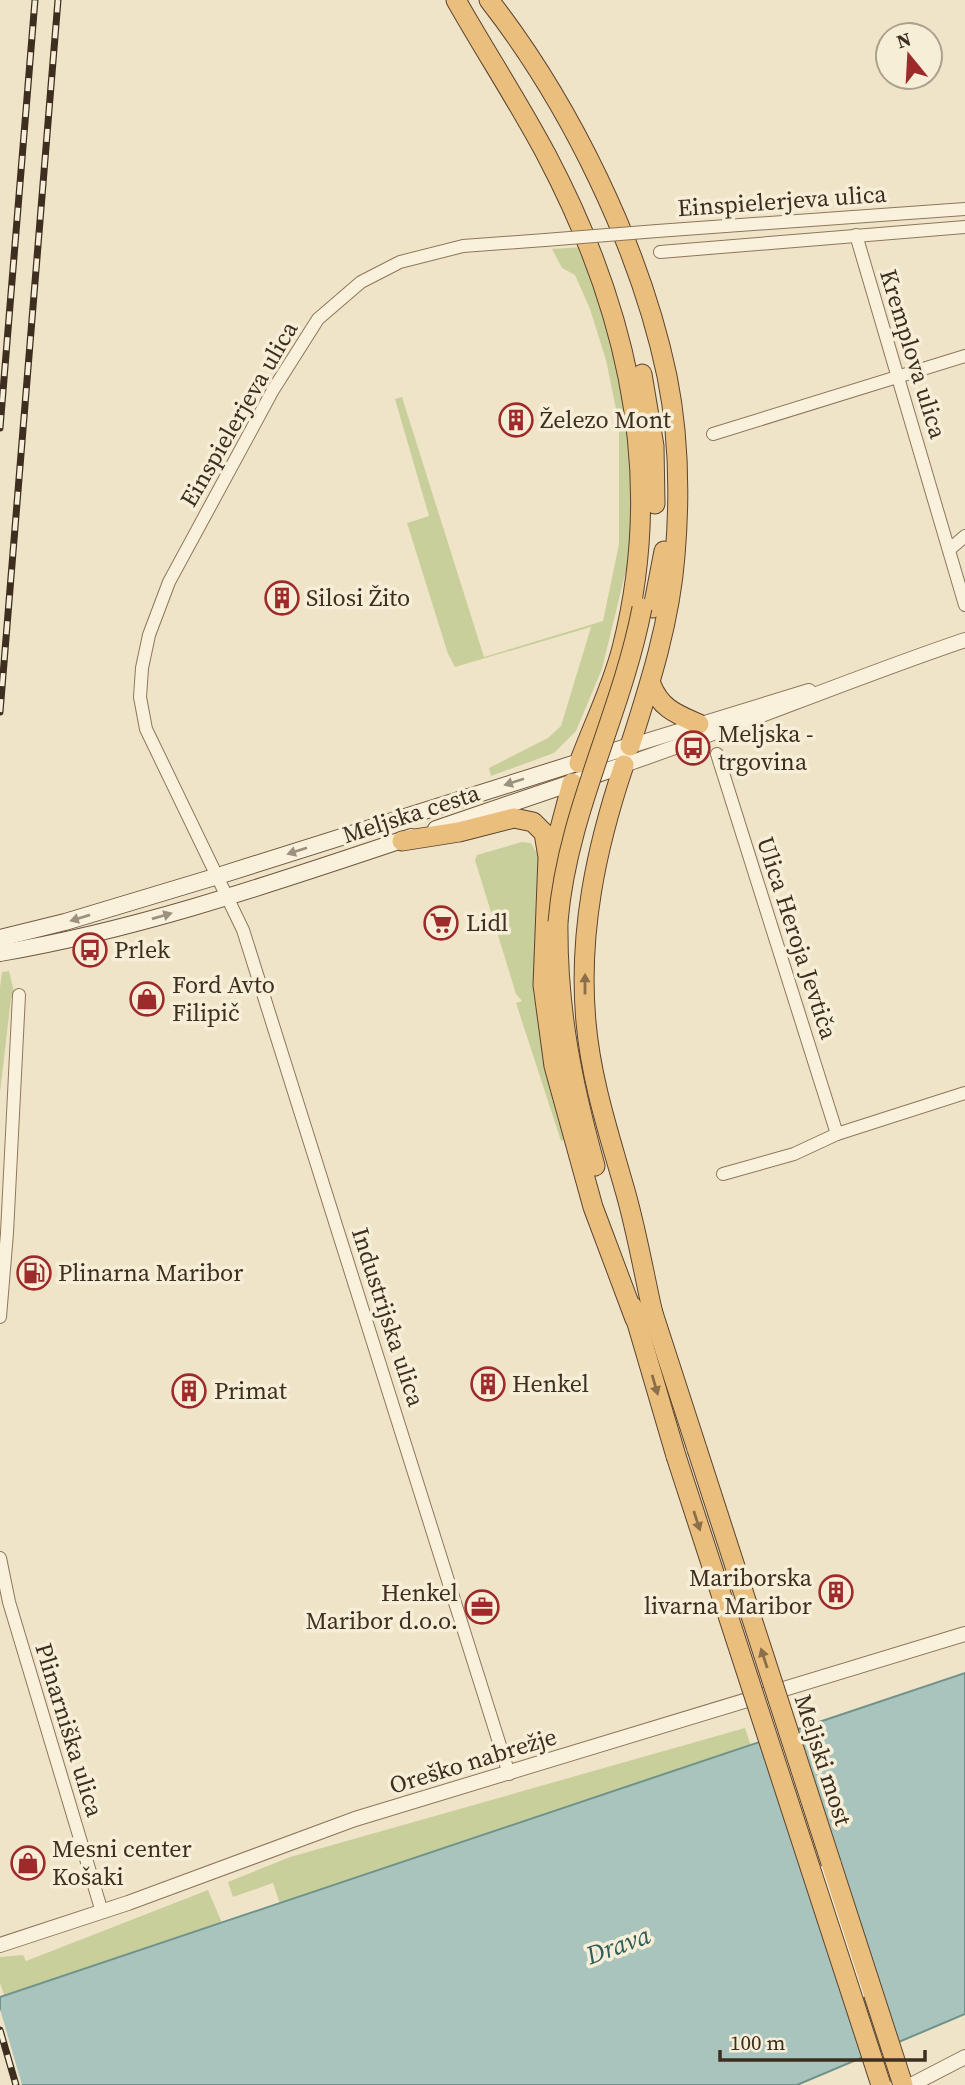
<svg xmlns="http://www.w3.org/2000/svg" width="965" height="2085" font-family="'Source Serif 4',serif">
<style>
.green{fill:#c9cf9b}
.water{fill:#a9c4bc;stroke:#6f938a;stroke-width:2}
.pier{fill:#f0e4c8}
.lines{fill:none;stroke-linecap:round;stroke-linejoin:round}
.minor-casing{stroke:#8d765c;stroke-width:14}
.tertiary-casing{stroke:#8d765c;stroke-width:16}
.secondary-casing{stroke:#6f573f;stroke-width:18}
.trunk-casing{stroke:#5b4430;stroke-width:21}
.minor{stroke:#faf1dc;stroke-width:12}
.tertiary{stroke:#faf1dc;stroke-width:14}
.secondary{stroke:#faf1dc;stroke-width:16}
.trunk{stroke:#eabe7c;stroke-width:19}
.rail-casing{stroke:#3d2e20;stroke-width:7}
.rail{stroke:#f7eed8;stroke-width:4.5;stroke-dasharray:13;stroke-linecap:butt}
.minor-bridge-casing{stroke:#8d765c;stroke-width:14;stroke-linecap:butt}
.trunk-bridge-casing{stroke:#5b4430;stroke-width:21;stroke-linecap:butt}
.minor-bridge{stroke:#faf1dc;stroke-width:12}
.trunk-bridge{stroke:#eabe7c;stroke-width:19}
.oneway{fill:#9c907e}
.oneway2{fill:#8b6f49}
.labels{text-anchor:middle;stroke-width:7;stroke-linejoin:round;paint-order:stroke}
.street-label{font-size:24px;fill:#3d2e20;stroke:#f7eed8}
.poi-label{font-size:24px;fill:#3d2e20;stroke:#f7eed8;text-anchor:start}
.water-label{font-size:26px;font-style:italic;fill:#2f5d5a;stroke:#f7eed8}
</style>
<rect width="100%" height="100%" fill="#f0e4c8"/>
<g class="green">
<path d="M581,247L625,389L632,493L629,558L602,669L576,731L554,753L491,776L489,768L548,738L561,726L591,627L455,667L448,654L407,523L429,516L395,399L402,397L484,657L603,621L619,544V424L606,360L590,309L575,275L562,268L552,249Z"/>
<path d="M522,842L531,843L540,859L533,992L549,1078L566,1139L561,1141L516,1003L522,1001L516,994L475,860L477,855Z"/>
<path d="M9,971L15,996L11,998L0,1093V987L2,972Z"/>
<path d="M745,1728L751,1746L280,1904L273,1883L233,1897L228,1882L290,1857Z"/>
<path d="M208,1890L222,1923L4,1995L0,1983V1957L23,1955L26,1961Z"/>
</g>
<path class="water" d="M965,1673V2014L797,2085H0V1997Z"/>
<path class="pier" d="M0,2009L22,2085H0Z"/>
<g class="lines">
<defs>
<g id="minor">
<path d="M657,231L965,209"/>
<path d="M856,235L965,605"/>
<path d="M660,252L965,227"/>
<path d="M713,434L965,356"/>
<path d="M950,549L965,536"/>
<path d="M717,754L837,1134"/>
<path d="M723,1174L794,1154L837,1134L965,1093"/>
<path d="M0,1317L7,1233L19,995"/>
<path d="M0,1558L9,1602L102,1912"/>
<path d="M509,1774L243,930L146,729L140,697L142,668L149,635L169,582L273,390L318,319L361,282L400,262L463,246L545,240"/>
</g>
<g id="tertiary">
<path d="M630,746L809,691"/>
<path d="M624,765C739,726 850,679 965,640"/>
<path d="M765,1695L862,1990"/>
<path d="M0,1945L128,1903L355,1819L965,1634"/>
<path d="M911,2085L965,2057"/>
</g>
<g id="secondary">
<path d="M436,829L624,765L627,755"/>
<path d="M0,938L65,922L218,876L630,746"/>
<path d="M0,953C141,929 276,882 411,837"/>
</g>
<g id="trunk">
<path d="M456,0C486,53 519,103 547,156C628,310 666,477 622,648C612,687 593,725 579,763"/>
<path d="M489,0C570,104 640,247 667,376C679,435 680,496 675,556C670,621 650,684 630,746"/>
<path d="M642,374L654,446L655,504"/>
<path d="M653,608L664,551"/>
<path d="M651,684C660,708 676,714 699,724"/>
<path d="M624,765C596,848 578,934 586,1022C591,1081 610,1137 626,1194C637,1233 644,1274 653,1314"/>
<path d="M402,841L459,832L514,818L533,822L544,833L548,857L543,985L554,1066L593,1207L635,1319"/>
<path d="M553,855L572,783"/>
<path d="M558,922C557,1009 572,1082 595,1166"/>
<path d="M650,1304L697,1449"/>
<path d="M632,1306L676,1456"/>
<path d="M831,1863L903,2085"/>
</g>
</defs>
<use href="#minor" class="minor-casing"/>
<use href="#tertiary" class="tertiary-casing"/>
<use href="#secondary" class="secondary-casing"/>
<use href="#trunk" class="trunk-casing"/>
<use href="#minor" class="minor"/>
<use href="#tertiary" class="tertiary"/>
<use href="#secondary" class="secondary"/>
<use href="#trunk" class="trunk"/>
<defs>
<g id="rail">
<path d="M0,428L35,0"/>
<path d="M0,712L58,0"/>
<path d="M0,2030L16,2085"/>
</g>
</defs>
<use href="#rail" class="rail-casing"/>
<use href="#rail" class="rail"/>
<defs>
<path id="minor-bridge" d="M545,240L657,231"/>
<g id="trunk-bridge">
<path d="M558,922C567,812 621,716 642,608"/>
<path d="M697,1449L831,1863"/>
<path d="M676,1456L881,2085"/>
</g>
</defs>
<use href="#minor-bridge" class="minor-bridge-casing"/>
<use href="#trunk-bridge" class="trunk-bridge-casing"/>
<use href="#minor-bridge" class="minor-bridge"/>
<use href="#trunk-bridge" class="trunk-bridge"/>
</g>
<defs><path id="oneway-solid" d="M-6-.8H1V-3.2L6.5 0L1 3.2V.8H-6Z" transform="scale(1.75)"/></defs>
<g class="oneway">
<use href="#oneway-solid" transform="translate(514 782) rotate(162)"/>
<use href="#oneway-solid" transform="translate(297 851) rotate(162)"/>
<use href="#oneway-solid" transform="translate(162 916) rotate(-16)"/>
<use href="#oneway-solid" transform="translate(80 918) rotate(163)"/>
</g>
<g class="oneway2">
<use href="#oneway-solid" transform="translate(585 984) rotate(-90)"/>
<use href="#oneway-solid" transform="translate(655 1385) rotate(74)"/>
<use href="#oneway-solid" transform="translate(697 1521) rotate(72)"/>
<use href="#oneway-solid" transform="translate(764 1658) rotate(-108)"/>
</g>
<defs>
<symbol id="building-ring" viewBox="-11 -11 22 22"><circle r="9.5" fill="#f7eed8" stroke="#9e2a2b" stroke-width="1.5"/><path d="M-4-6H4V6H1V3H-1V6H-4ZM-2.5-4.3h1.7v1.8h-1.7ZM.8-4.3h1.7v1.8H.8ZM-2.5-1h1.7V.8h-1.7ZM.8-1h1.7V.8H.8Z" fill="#9e2a2b"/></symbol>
<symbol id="bus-ring" viewBox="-11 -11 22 22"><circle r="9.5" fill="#f7eed8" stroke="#9e2a2b" stroke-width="1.5"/><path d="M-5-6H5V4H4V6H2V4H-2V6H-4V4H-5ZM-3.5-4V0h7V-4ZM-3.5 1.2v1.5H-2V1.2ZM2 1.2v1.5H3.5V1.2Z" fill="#9e2a2b"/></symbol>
<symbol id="supermarket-ring" viewBox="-11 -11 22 22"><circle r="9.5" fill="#f7eed8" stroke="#9e2a2b" stroke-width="1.5"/><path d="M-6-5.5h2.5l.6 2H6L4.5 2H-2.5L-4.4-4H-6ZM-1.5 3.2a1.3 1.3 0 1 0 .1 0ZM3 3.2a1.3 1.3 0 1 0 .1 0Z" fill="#9e2a2b"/></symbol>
<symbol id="shop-ring" viewBox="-11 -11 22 22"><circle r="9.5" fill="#f7eed8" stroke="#9e2a2b" stroke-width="1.5"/><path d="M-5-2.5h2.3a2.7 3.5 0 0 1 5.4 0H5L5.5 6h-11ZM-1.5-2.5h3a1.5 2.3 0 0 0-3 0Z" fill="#9e2a2b"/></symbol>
<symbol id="fuel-ring" viewBox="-11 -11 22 22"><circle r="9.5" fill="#f7eed8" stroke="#9e2a2b" stroke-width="1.5"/><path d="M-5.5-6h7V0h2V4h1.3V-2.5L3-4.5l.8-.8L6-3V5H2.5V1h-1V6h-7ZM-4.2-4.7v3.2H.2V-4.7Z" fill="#9e2a2b"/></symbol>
<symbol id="office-ring" viewBox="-11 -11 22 22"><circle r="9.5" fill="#f7eed8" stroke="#9e2a2b" stroke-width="1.5"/><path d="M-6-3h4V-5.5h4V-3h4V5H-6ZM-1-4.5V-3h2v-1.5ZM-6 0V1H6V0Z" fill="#9e2a2b"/></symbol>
</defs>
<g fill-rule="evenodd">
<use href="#building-ring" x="497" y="401" width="38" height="38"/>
<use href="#building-ring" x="263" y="579" width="38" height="38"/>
<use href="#bus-ring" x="674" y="729" width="38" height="38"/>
<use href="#supermarket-ring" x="422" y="904" width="38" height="38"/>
<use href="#bus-ring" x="71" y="931" width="38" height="38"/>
<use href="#shop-ring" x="128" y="980" width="38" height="38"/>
<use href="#fuel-ring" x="15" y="1254" width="38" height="38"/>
<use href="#building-ring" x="469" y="1365" width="38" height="38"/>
<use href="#building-ring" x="170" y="1372" width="38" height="38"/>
<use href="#building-ring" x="817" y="1573" width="38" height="38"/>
<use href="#office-ring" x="463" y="1588" width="38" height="38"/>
<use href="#shop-ring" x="9" y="1844" width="38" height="38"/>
</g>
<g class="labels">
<g class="street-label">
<text transform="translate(782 201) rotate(-4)" y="8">Einspielerjeva ulica</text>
<text transform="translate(913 354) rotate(73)" y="8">Kremplova ulica</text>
<text transform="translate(239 414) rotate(-60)" y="8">Einspielerjeva ulica</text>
<text transform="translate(411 814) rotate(-18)" y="8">Meljska cesta</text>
<text transform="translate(797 938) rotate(72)" y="8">Ulica Heroja Jevtiča</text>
<text transform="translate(388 1317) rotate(72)" y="8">Industrijska ulica</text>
<text transform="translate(69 1730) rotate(73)" y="8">Plinarniška ulica</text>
<text transform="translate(823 1760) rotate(72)" y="8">Meljski most</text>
<text transform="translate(473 1761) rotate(-17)" y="8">Oreško nabrežje</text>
</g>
<g class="poi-label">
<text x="540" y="428">Železo Mont</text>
<text x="306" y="606">Silosi Žito</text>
<text x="718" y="742">Meljska -<tspan x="718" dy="28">trgovina</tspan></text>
<text x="466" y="931">Lidl</text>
<text x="114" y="958">Prlek</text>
<text x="172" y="993">Ford Avto<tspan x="172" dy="28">Filipič</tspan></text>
<text x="58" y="1281">Plinarna Maribor</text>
<text x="512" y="1392">Henkel</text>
<text x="214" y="1399">Primat</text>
<text x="812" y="1586" text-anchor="end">Mariborska<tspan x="812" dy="28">livarna Maribor</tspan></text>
<text x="458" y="1601" text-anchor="end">Henkel<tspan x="458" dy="28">Maribor d.o.o.</tspan></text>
<text x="52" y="1857">Mesni center<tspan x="52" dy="28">Košaki</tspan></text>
</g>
<g class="water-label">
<text transform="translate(618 1945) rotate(-20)" y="9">Drava</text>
</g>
</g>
<g transform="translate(909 56) rotate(342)"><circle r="33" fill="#f7eed8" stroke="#ada18e" stroke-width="2"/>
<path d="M0-5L12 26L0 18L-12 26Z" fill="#9e2a2b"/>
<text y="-10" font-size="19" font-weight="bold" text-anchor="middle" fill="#3d2e20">N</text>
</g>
<path d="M720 2050v10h205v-10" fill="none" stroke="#3d2e20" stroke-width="3.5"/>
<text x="730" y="2050" font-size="21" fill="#3d2e20" stroke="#f7eed8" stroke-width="5" paint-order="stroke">100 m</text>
</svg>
